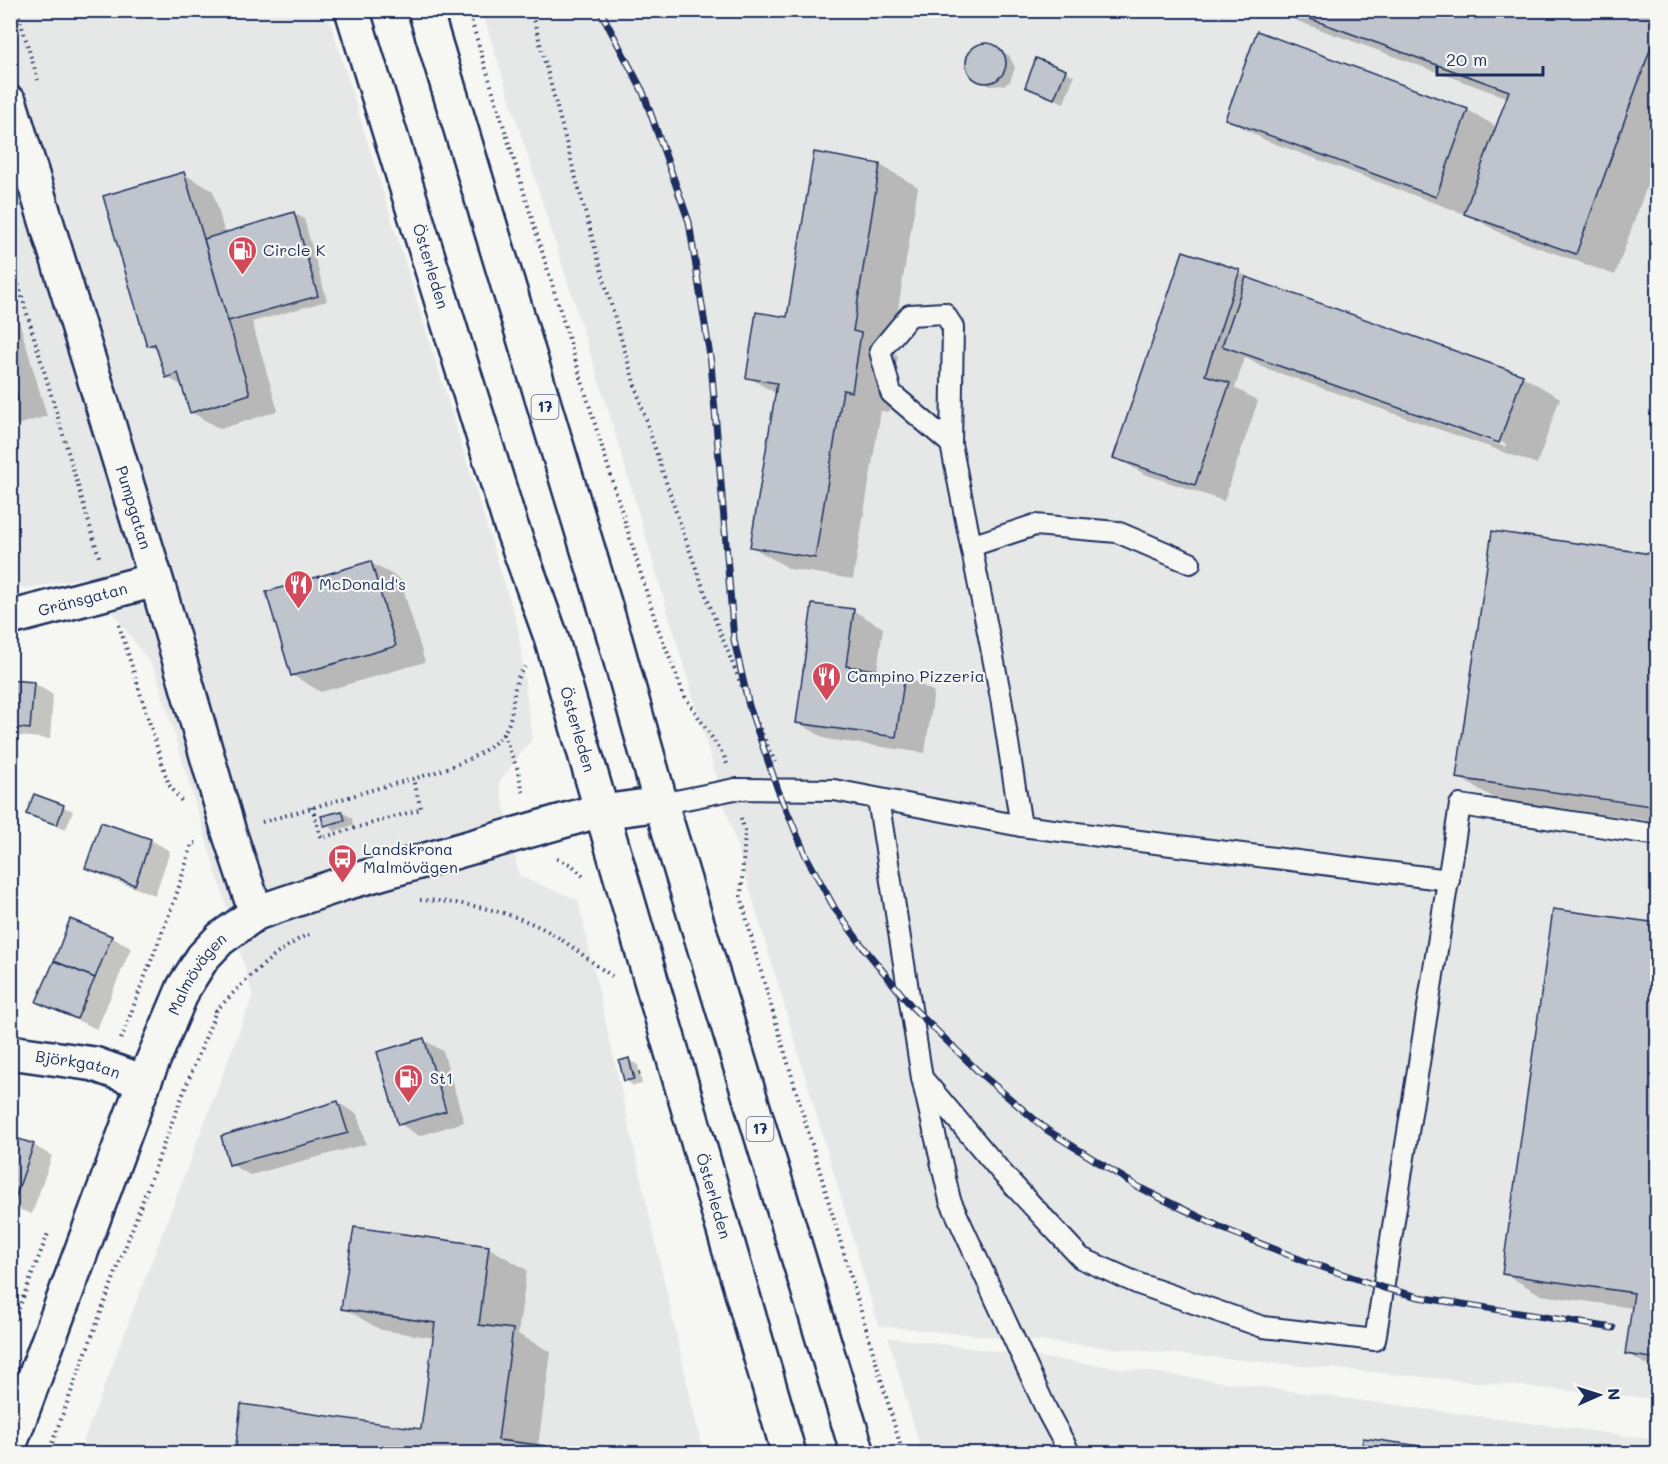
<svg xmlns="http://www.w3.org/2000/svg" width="1668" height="1464" font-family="Mali,sans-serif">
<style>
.built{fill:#e6e7e7}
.shadow{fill:#0003;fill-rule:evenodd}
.building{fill:#c0c4cd;stroke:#1b2f5e;stroke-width:1.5}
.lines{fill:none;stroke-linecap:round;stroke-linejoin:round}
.lane-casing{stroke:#1b2f5e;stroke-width:24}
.street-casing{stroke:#1b2f5e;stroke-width:38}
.primary-casing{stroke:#1b2f5e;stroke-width:38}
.path{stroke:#1b2f5e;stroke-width:4;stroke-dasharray:1.5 4.5;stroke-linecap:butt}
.lane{stroke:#f6f6f2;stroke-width:20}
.street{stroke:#f6f6f2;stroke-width:33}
.primary{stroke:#f6f6f2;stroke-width:33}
.rail-casing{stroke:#1b2f5e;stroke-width:7}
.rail{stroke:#f6f6f2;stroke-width:4.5;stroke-dasharray:14;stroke-linecap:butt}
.labels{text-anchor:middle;stroke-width:4.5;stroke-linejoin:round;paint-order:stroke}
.shield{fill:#f6f6f2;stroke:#5d6b8a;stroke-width:1.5}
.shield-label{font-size:15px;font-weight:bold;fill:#1b2f5e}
.poi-label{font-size:16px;fill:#1b2f5e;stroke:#f6f6f2;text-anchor:start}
.street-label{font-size:16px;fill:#1b2f5e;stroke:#f6f6f2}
</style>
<rect width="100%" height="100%" fill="#f6f6f2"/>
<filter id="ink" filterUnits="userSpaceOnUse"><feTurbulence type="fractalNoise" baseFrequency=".0167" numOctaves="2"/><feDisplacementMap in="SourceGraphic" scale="12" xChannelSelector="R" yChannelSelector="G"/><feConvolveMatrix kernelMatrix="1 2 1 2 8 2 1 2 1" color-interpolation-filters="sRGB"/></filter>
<g filter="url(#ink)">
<g class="built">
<path d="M10,11H327L518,627L532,739L499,782L519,876L578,900L703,1453H79L253,995L155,670L87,577L29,588L11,586Z"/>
<path d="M482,11H1657V1399L879,1326L609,413Z"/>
<path d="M888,1337L1657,1440V1453H922Z"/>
</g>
<g class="shadow">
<path d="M1267,10H1658V155L1615,275L1504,235L1470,216L1265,140L1227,119L1258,33L1468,110L1497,127L1508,98Z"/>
<path d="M985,44L1009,55L1015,68L1010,81L1005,85L990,86L974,76L968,67V60L973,50Z"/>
<path d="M1065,71L1074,76L1064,103L1027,87Z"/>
<path d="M815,154L880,165L918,187L891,352L898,356L889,412L881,411L853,579L790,569L752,547L777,394L747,377L788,319Z"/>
<path d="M184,174L213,191L225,234L294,213L304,219L327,301L252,322L278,411L220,429L191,412L184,387L167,377L159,351L149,345Z"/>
<path d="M1239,272L1260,284L1522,376L1560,398L1537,464L1262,367L1245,357L1235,388L1258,401L1224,501L1144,474L1115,457ZM1262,358L1506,444L1505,447L1262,361Z"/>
<path d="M10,291L47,416L10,427Z"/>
<path d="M1658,556V822L1496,799L1458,777Z"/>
<path d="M371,563L400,579L425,662L321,692L292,675Z"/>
<path d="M854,611L883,628L877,672L905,676L934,692L925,753L826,739L797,722Z"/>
<path d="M10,681L34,683L53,695L50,739L10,735Z"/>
<path d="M35,795L73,811L66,829L28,814Z"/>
<path d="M342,812L352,818L353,825L335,831L326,825Z"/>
<path d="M10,821L17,824L15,838H10Z"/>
<path d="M102,823L151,840L170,851L155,895L107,878L87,867Z"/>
<path d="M1658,925V1371L1626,1353L1633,1308L1541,1295L1503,1273Z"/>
<path d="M111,937L131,948L97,1029L58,1012L38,1001Z"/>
<path d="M424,1040L443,1051L464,1122L419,1136L400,1124Z"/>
<path d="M629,1060L638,1065L642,1084L634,1086L625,1080Z"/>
<path d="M337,1102L357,1114L366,1144L250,1175L230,1164Z"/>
<path d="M10,1137L33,1145L52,1156L32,1214L10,1206Z"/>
<path d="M355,1229L489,1248L527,1270L518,1334L551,1352L538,1446L545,1447L556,1454H236L422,1431L435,1338L381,1330L343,1308Z"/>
</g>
<g class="building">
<path d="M1286,10H1658V28L1576,254L1464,214L1509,91Z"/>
<path d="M1257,31L1468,109L1436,197L1225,119Z"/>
<circle cx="986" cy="63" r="20"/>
<path d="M1036,58L1066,70L1054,99L1025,87Z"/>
<path d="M814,152L880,164L853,331L861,333L852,392L843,390L815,558L750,547L777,383L746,378L756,312L787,317Z"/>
<path d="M184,172L250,394L190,413L178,373L166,378L155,344L147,346L103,196Z"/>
<path d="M294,212L318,296L228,321L204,239Z"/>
<path d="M1183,251L1240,270L1205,375L1230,383L1195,485L1113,458Z"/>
<path d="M1246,277L1523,375L1499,443L1222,346Z"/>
<path d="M10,375L18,400L10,402Z"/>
<path d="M1492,531L1658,555V807L1456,778Z"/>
<path d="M371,561L396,646L291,676L266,592Z"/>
<path d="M812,604L854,609L846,666L905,674L896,737L796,723Z"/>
<path d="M10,680L34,682L30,729L10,727Z"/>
<path d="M34,794L64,805L57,825L26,814Z"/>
<path d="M342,811L345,820L324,826L321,816Z"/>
<path d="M101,822L151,839L135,885L85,868Z"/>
<path d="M1553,909L1658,923V1359L1625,1354L1634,1293L1502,1274Z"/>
<path d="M70,919L112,936L95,978L54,961Z"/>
<path d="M54,961L95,978L77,1019L36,1002Z"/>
<path d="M424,1038L446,1111L398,1125L377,1052Z"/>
<path d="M629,1058L634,1079L624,1081L619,1061Z"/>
<path d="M338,1101L348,1133L229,1165L221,1136Z"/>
<path d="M10,1136L34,1144L13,1204L10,1203Z"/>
<path d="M354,1227L489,1246L479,1325L513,1329L498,1440L546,1446L545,1454H235L241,1404L421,1429L435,1323L341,1309Z"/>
<path d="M1363,1438L1478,1454H1361Z"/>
</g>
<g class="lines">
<defs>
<g id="lane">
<path d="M951,444L891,393L880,351L910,315L944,313L953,327L951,444L1001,698L1021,826"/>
<path d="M971,546L1035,525L1117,532L1190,563"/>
<path d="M878,799L922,1078L950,1200L1047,1411L1070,1454"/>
<path d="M661,804L735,789L834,790L1021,826L1449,880"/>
<path d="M922,1078L1003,1174L1081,1258L1139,1284L1263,1327L1375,1340L1460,805L1658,835"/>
</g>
<g id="street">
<path id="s1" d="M10,103L161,596L229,832L256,913"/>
<path id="s2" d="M10,618L155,580"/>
<path id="s3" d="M10,1052L94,1064L144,1082"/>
<path id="s4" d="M10,1444L144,1082L184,987L203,957L220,939L256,913L342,884L587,814L661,804"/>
</g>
<g id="primary">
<path id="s5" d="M352,10L510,523L551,637L789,1454"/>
<path d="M425,10L614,636L661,804L858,1454"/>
</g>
</defs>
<use href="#lane" class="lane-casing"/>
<use href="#street" class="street-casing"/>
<use href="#primary" class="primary-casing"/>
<g class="path">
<path d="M17,10L38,80"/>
<path d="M468,10L656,623L684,695L724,756L727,764"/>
<path d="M528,10L535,24C600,272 668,529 775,762"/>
<path d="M10,256L100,560"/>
<path d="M119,625L169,785L183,803"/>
<path d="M503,734L517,768L524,796"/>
<path d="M312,807L321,838L421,809L413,779"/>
<path d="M741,818L745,832L741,896L753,944L903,1454"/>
<path d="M262,822C298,812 333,802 368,791C406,780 478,766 502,735C519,715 507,686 525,667"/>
<path d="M557,859L572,865L583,876"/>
<path d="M420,900C463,901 522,913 559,938C577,950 594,964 612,976"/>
<path d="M216,1011C243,982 274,951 309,934"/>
<path d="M121,1039L176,896L192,844L196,843"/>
<path d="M633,1075L644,1072"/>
<path d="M10,1331L49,1231"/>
<path d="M48,1454L172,1122L216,1011L212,1008"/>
</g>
<use href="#lane" class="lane"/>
<use href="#street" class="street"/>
<use href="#primary" class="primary"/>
<defs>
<path id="rail" d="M600,10L643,92L689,222L711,363L734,640L749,706L778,790L806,856L835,909L864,948L912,1007L981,1074L1047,1130L1138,1187L1224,1229L1304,1261L1384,1288L1419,1297L1613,1328"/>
</defs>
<use href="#rail" class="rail-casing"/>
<use href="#rail" class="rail"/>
</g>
</g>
<defs>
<symbol id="fuel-pin" viewBox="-11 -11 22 30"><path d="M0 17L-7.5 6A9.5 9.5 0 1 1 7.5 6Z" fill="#d1495b" stroke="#f6f6f2"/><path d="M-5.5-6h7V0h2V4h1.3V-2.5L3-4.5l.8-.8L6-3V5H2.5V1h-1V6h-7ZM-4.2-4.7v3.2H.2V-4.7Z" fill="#fff"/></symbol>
<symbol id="restaurant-pin" viewBox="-11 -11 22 30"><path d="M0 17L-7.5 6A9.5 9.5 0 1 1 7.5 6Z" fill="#d1495b" stroke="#f6f6f2"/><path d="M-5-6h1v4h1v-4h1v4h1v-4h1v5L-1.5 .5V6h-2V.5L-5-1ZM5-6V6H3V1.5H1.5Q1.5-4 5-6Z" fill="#fff"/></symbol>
<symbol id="bus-pin" viewBox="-11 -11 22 30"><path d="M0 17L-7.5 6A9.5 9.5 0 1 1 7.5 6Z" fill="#d1495b" stroke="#f6f6f2"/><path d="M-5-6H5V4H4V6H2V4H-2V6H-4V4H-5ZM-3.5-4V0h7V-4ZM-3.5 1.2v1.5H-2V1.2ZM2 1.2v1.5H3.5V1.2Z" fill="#fff"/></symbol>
</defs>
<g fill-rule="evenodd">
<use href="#fuel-pin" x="226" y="234" width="33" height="45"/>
<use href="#restaurant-pin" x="282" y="568" width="33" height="45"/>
<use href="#restaurant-pin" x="810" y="660" width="33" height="45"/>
<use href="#bus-pin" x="326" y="842" width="33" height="45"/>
<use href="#fuel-pin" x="392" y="1062" width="33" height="45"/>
</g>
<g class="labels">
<g class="shield">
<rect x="531.5" y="395" width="27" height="24" rx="4.5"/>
<rect x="746.5" y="1117" width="27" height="24" rx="4.5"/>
</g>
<g class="shield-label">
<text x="545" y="412">17</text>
<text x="760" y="1134">17</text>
</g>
<g class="poi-label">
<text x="263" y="256">Circle K</text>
<text x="319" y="590">McDonald's</text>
<text x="847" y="682">Campino Pizzeria</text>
<text x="363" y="855">Landskrona<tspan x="363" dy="18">Malmövägen</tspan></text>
<text x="430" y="1084">St1</text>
</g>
<g class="street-label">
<text dy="6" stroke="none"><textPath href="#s5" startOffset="268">Österleden</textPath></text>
<text dy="6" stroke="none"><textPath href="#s1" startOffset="423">Pumpgatan</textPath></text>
<text dy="6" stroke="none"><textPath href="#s2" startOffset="75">Gränsgatan</textPath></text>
<text dy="6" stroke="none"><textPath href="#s5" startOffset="754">Österleden</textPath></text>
<text dy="6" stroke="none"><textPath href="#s4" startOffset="507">Malmövägen</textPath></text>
<text dy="6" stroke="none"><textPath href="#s3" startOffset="69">Björkgatan</textPath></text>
<text dy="6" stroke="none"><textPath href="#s5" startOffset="1240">Österleden</textPath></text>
</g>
</g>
<rect width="1668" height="1464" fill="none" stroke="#f6f6f2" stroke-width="36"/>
<rect x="18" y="18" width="1632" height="1428" fill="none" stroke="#1b2f5e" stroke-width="2" filter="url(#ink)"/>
<g transform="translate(1599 1395) rotate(87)" stroke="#f6f6f2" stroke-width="4.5" paint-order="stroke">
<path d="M0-4.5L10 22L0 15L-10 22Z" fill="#1b2f5e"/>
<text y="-9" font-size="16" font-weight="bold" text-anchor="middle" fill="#1b2f5e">N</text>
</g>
<path d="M1437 66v9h106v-9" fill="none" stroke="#1b2f5e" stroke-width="3"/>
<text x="1446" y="66" font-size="18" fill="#1b2f5e" stroke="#f6f6f2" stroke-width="4.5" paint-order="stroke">20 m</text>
</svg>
